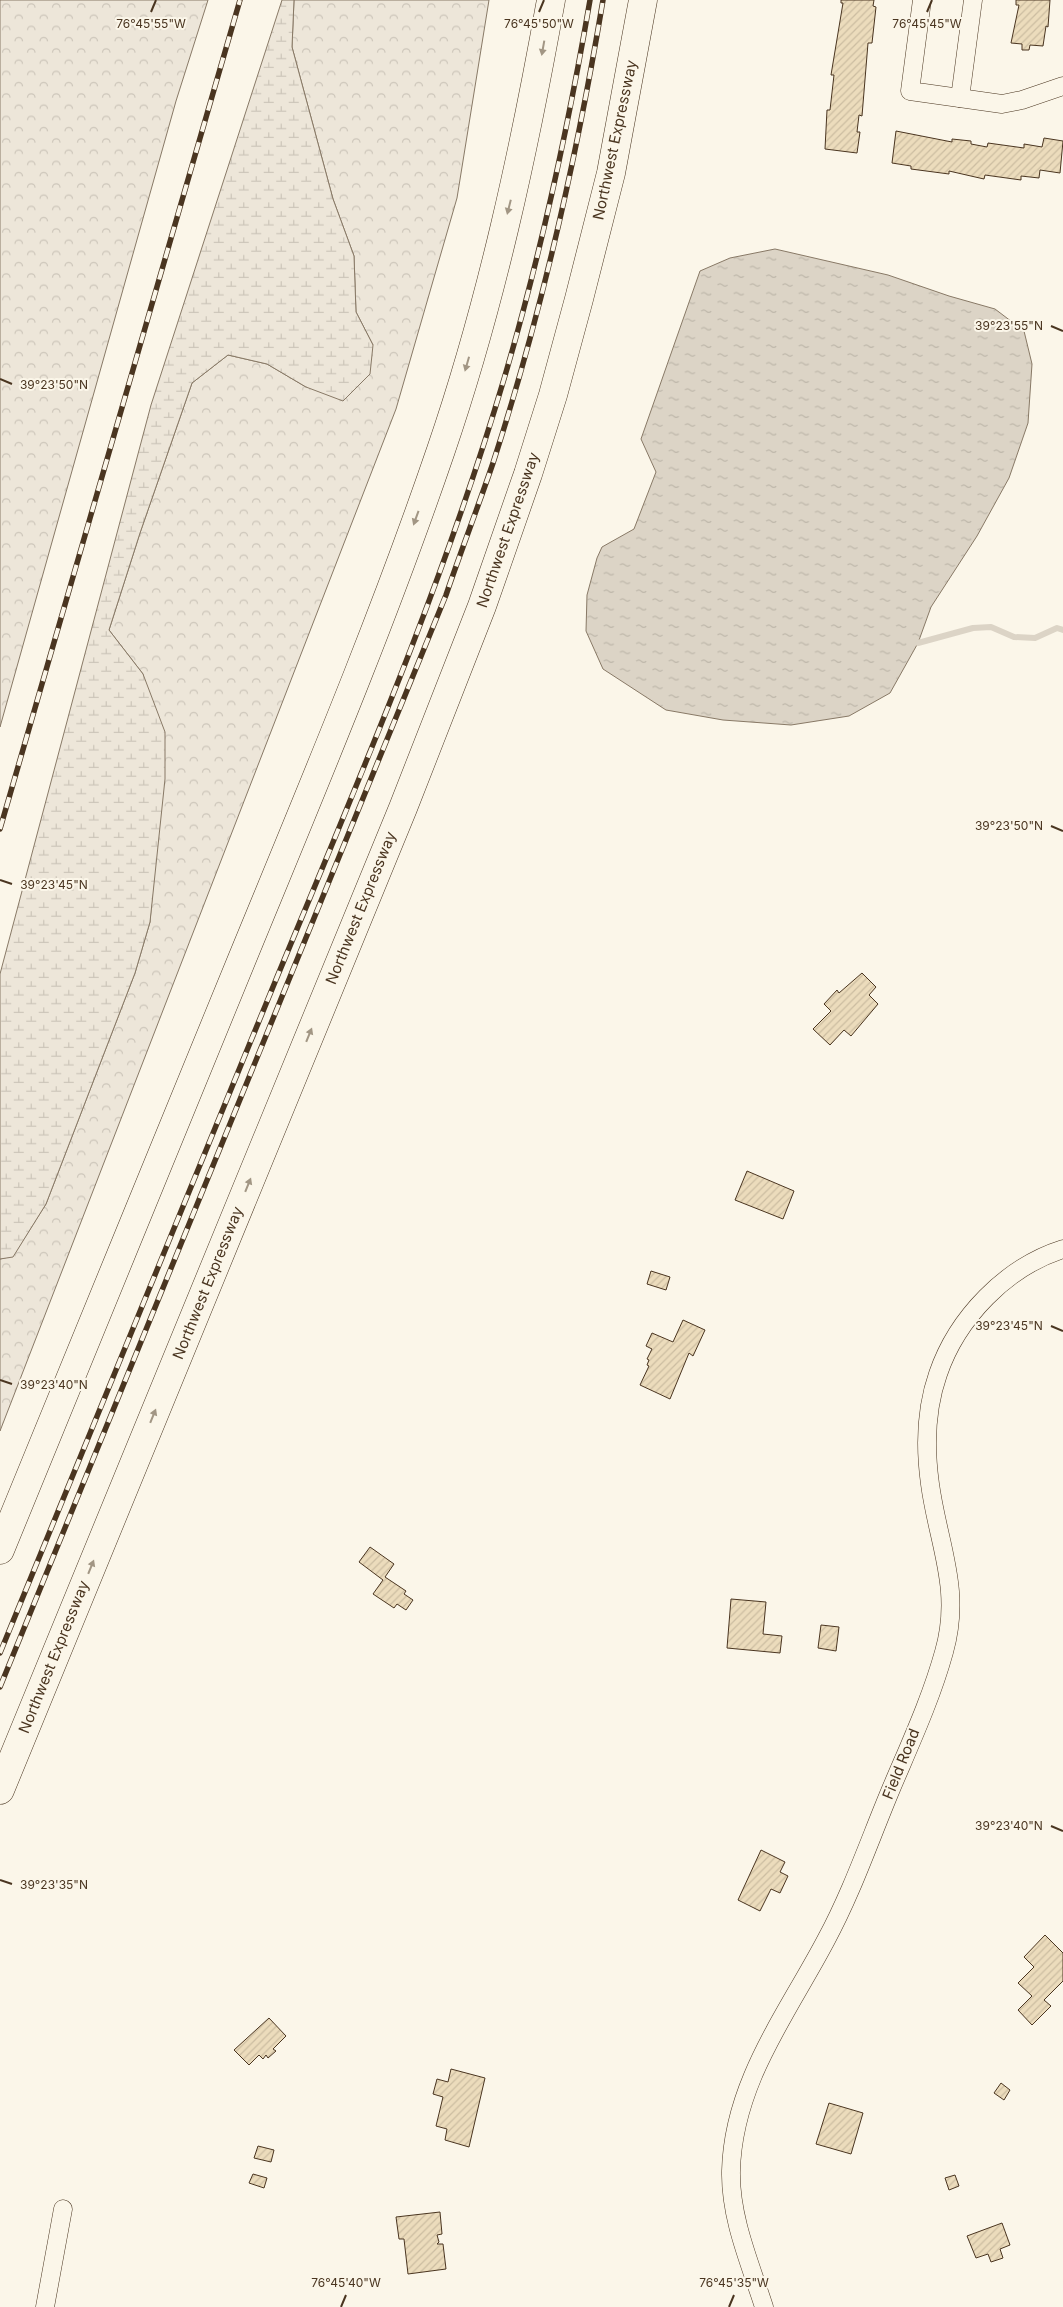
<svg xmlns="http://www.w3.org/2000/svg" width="1063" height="2307" font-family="Inter,sans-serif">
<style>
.forest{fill:url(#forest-crowns);stroke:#887966}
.wetland{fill:url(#wetland-marsh);stroke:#887966}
.water{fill:url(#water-ripples);stroke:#887966}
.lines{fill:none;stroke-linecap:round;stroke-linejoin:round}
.stream{stroke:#dcd4c6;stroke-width:6}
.building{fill:url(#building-hatch);stroke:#4a3520}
.street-casing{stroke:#4a3520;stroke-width:19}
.highway-casing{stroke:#4a3520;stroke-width:29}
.street{stroke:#fbf6e9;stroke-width:18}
.highway{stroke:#fbf6e9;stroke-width:28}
.rail-casing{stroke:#4a3520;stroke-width:5.5}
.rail{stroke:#fbf6e9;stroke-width:4;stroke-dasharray:11;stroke-linecap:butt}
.oneway{fill:#a29684}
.ticks{fill:none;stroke:#4a3520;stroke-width:2}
.labels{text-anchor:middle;stroke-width:4;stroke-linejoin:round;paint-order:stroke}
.street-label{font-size:15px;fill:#4a3520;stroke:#fbf6e9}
.ticks-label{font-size:12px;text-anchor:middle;fill:#4a3520;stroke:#fbf6e9;stroke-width:4;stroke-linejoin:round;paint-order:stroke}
</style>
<defs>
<pattern id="forest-crowns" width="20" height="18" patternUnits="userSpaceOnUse" patternTransform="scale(1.25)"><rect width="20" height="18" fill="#ede6d9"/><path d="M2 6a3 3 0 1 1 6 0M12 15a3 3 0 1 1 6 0" fill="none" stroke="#cdc6ba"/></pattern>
<pattern id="wetland-marsh" width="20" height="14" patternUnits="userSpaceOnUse" patternTransform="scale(1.25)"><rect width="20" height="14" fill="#ede6d9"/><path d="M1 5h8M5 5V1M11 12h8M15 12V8" fill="none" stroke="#cdc6ba"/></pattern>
<pattern id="water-ripples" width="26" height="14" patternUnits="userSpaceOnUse" patternTransform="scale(1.25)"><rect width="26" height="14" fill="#dcd4c6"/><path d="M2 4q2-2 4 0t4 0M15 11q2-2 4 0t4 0" fill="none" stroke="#beb7aa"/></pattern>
<pattern id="building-hatch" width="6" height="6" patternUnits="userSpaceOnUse" patternTransform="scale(1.25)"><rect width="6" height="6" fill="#ecdcbc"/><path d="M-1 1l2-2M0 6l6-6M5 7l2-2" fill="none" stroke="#ccbda1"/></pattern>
</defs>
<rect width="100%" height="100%" fill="#fbf6e9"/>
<g class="forest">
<path d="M0,0H208L176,101L0,727Z"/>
<path d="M294,0H489L457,198L396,409L0,1431V1259L13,1256L46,1204L135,973L150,922L155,862L143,674L109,630L140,533L192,383L228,355L267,364L306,387L373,345L356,312L354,256L333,199L292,47Z"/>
</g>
<path class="wetland" d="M282,0H294L292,47L333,199L354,256L356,312L373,345L370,374L343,401L306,387L267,364L228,355L192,383L140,533L109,630L143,674L165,732V779L150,922L135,973L46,1204L13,1257L0,1259V974L151,405Z"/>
<path class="water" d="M775,249L888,275L949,296L995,309L1024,331L1032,364L1028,423L1009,478L977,536L931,607L918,643L890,693L849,716L791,725L723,720L666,710L603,669L586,631L587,595L597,558L602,547L634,529L656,472L641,439L700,271L730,258Z"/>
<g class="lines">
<path class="stream" d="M918,643L973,628L991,627L1014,637L1035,638L1057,628L1063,630"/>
</g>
<g class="building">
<path d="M841,0H874L873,6L876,7L872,43H868L862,116L859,115L857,132H860L857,153L825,149L827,110H830L834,75H831L843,3H841Z"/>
<path d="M1016,0H1050L1048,27L1046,26L1043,46L1030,45L1029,50H1022V44L1011,43L1019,5H1016Z"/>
<path d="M896,131L952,142V139L971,141V144L987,147L988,143L1024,148V144L1042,147L1044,138L1063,141L1060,173L1040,170L1039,178L1021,176V180L985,175L984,179L949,171V174L911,169V166L892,163Z"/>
<path d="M862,973L876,987L869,995L878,1004L851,1036L844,1030L830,1045L813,1029L831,1011L824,1004L837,990L839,993Z"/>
<path d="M747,1171L794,1191L783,1219L735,1200Z"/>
<path d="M651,1271L670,1277L666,1290L647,1284Z"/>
<path d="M683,1320L705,1330L693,1356L689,1353L670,1399L640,1385L649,1366L647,1365L649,1360L647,1359L652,1349L646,1346L652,1333L673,1342Z"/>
<path d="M370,1547L394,1564L385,1577L406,1591L404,1594L413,1600L406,1610L397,1604L394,1608L373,1594L383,1580L359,1562Z"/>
<path d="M731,1599L766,1602L763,1634L782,1636L780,1653L727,1648Z"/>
<path d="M821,1625L839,1627L836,1651L818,1648Z"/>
<path d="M761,1850L785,1862L780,1872L788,1876L780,1893L771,1889L760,1911L738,1900Z"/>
<path d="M1045,1935L1063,1953V1981L1044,2000L1051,2006L1032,2025L1018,2010L1032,1996L1018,1983L1034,1967L1024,1957Z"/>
<path d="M269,2018L286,2036L273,2049L276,2051L268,2058L266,2055L263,2059L259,2055L249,2065L234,2050Z"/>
<path d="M451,2069L485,2078L469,2147L445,2140L447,2129L436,2126L443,2097L433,2094L437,2079L448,2082Z"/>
<path d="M1001,2083L1010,2090L1004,2100L994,2093Z"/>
<path d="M829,2103L863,2113L851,2154L816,2144Z"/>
<path d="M258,2146L274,2150L271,2162L254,2158Z"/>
<path d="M253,2174L267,2178L264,2188L249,2183Z"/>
<path d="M955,2175L959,2186L949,2190L945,2178Z"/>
<path d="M440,2212L442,2234L437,2235L439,2242L437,2244H443L446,2269L408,2274L404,2239H399L396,2217Z"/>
<path d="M1002,2223L1010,2245L1000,2249L1003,2258L991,2262L988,2254L976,2258L967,2236Z"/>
</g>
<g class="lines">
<defs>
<g id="street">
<path d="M922,0L910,91L1002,104L1022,100L1063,86"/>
<path d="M960,98L973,0"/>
<path d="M45,2307L63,2209"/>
<path d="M764,2307C750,2263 730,2218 731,2171C733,2083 787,2014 826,1940C852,1892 870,1839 891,1789C910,1744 931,1699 944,1652C962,1589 938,1544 930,1484C925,1448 926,1408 938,1374C957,1318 1006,1267 1063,1249"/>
</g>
<g id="highway">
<path d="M0,1550C81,1353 161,1156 242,959C311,791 382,623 441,450C491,304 524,151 551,0"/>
<path d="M0,1790L403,808L482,606L528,474L553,395L579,299L611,173L643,0"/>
</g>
</defs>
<use href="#street" class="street-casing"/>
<use href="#highway" class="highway-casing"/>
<use href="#street" class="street"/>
<use href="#highway" class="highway"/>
<defs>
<g id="rail">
<path d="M0,829L240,0"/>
<path d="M0,1653C92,1429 183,1206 275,982C357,784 443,585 504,379C541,254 568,128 590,0"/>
<path d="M0,1687L446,595C461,551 478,507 493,463C542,312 577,156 603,0"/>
</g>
</defs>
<use href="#rail" class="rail-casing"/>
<use href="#rail" class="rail"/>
</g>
<defs><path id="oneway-solid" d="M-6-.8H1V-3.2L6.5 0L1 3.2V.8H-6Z" transform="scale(1.25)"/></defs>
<g class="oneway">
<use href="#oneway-solid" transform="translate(543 48) rotate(100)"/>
<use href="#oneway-solid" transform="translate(509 207) rotate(104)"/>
<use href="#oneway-solid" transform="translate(467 364) rotate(106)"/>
<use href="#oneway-solid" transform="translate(416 518) rotate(110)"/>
<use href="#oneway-solid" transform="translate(309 1035) rotate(-68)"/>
<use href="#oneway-solid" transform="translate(248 1185) rotate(-68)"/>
<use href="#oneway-solid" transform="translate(153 1416) rotate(-68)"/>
<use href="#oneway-solid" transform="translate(91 1567) rotate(-68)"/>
</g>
<path class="ticks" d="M151,12L156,0M539,12L544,0M927,12L932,0M1051,326L1063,331M0,379L12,384M1051,826L1063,831M0,880L12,884M1051,1326L1063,1331M0,1380L12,1384M1051,1826L1063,1831M0,1880L12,1884M341,2307L346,2295M729,2307L734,2295"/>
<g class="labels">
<g class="street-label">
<text transform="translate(615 140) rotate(-78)" y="5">Northwest Expressway</text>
<text transform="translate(508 530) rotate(-71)" y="5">Northwest Expressway</text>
<text transform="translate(361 908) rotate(-68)" y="5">Northwest Expressway</text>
<text transform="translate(208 1283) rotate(-68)" y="5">Northwest Expressway</text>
<text transform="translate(54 1657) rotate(-68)" y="5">Northwest Expressway</text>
<text transform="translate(901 1764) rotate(-68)" y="5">Field Road</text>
</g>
</g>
<g class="ticks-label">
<text x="151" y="28">76°45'55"W</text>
<text x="539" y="28">76°45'50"W</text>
<text x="927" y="28">76°45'45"W</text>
<text x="1009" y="330">39°23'55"N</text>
<text x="54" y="389">39°23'50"N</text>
<text x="1009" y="830">39°23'50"N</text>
<text x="54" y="889">39°23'45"N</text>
<text x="1009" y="1330">39°23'45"N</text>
<text x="54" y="1389">39°23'40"N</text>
<text x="1009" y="1830">39°23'40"N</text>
<text x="54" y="1889">39°23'35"N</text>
<text x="346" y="2287">76°45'40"W</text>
<text x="734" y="2287">76°45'35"W</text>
</g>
</svg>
